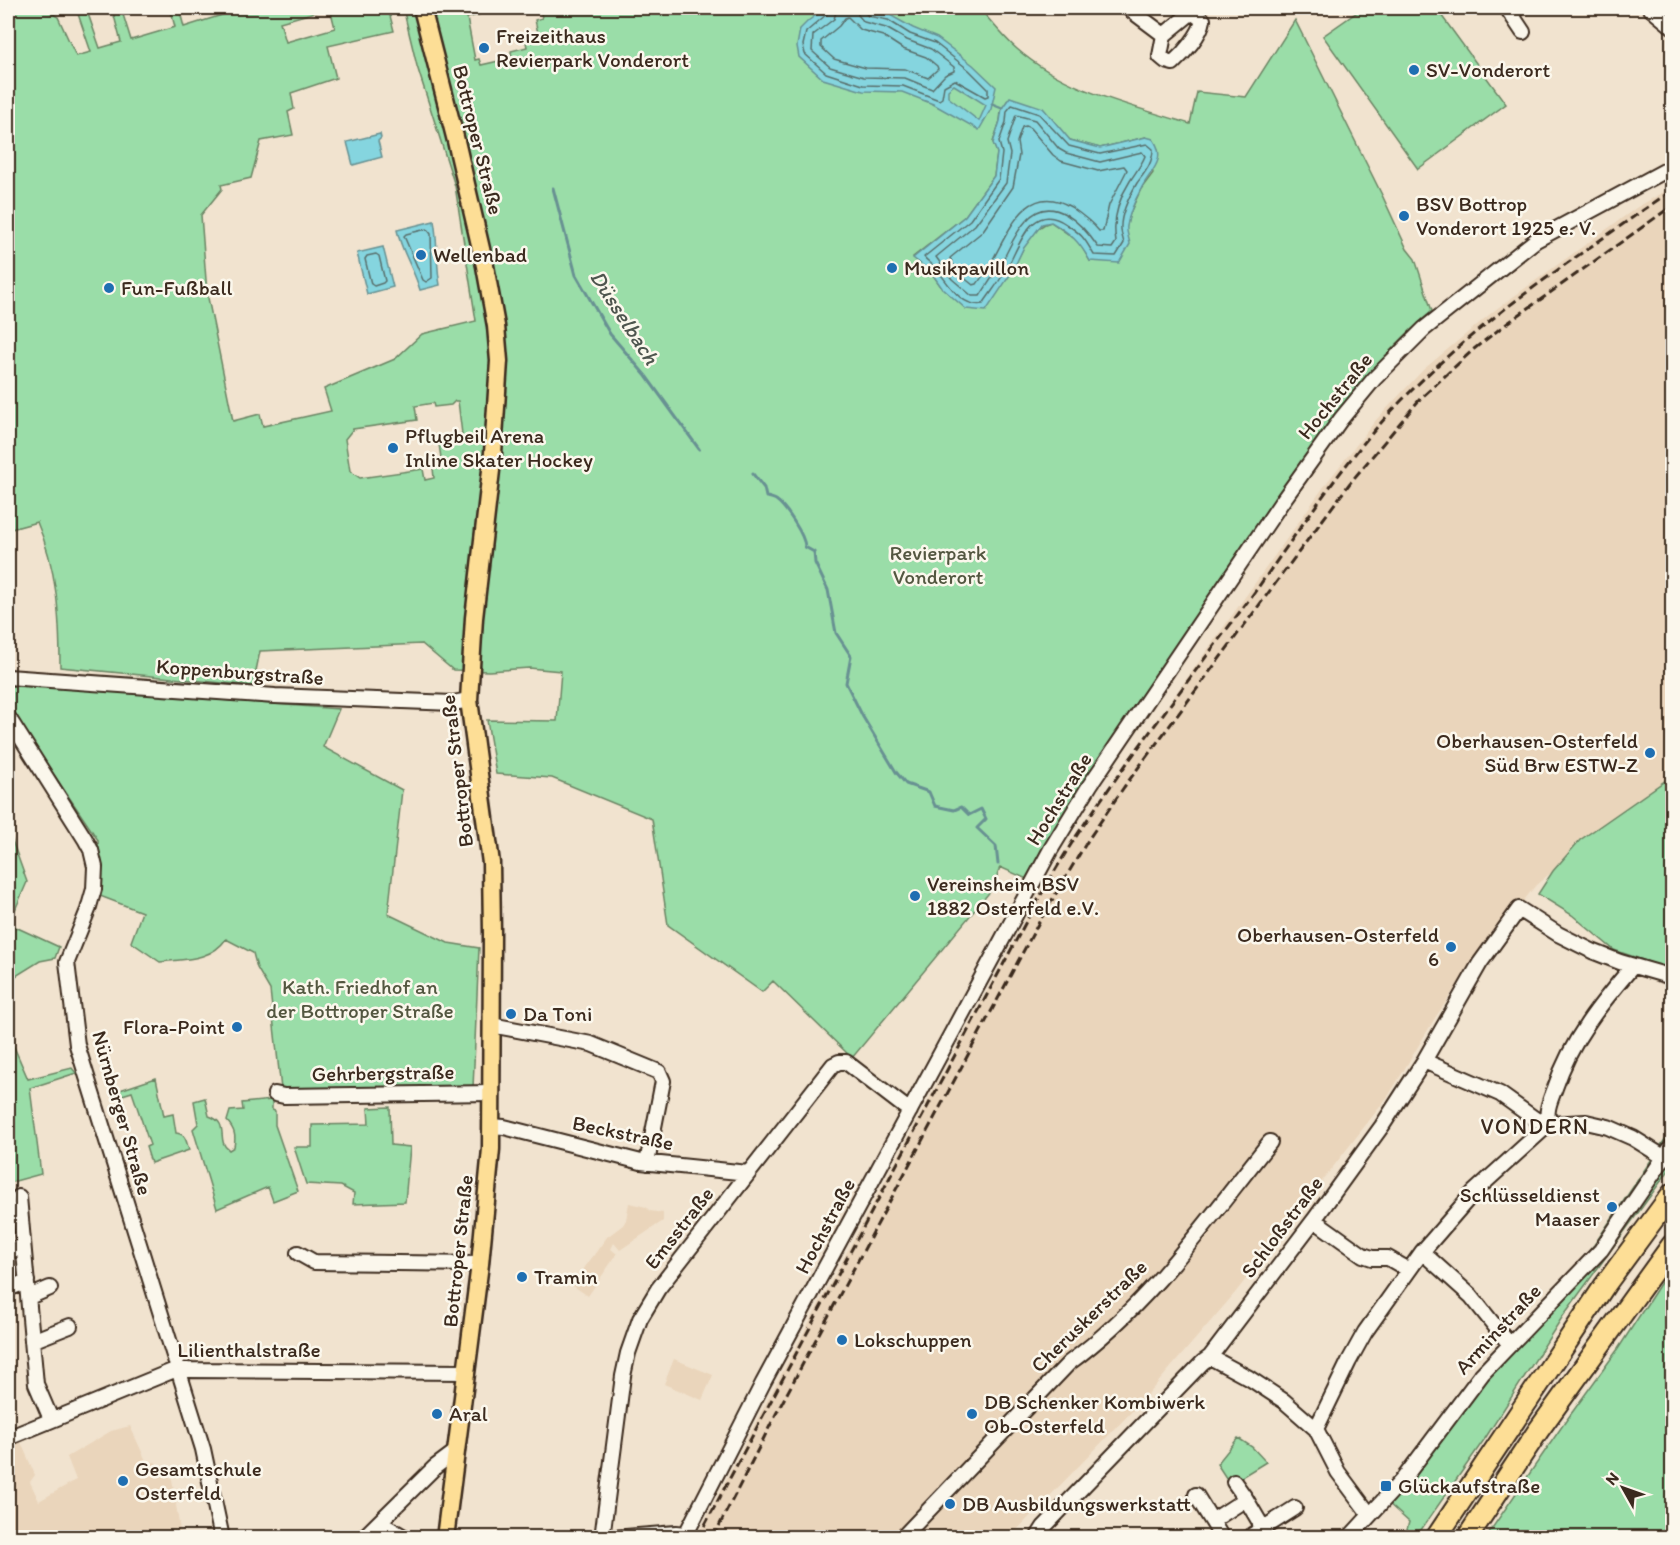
<svg xmlns="http://www.w3.org/2000/svg" width="1680" height="1545" font-family="Itim,sans-serif">
<rect width="100%" height="100%" fill="#f1e3cf"/>
<filter id="ink" filterUnits="userSpaceOnUse"><feTurbulence type="fractalNoise" baseFrequency=".0167" numOctaves="2"/><feDisplacementMap in="SourceGraphic" scale="12" xChannelSelector="R" yChannelSelector="G"/><feConvolveMatrix kernelMatrix="1 2 1 2 8 2 1 2 1" color-interpolation-filters="sRGB"/></filter>
<g filter="url(#ink)">
<path fill="#ead5bb" d="M 1672,187 L 1672,776 L 1580,840 L 1553,871 L 1536,885 L 1458,984 L 1435,1018 L 1389,1095 L 1235,1293 L 1142,1401 L 1010,1537 L 696,1538 L 759,1416 L 914,1127 L 1033,906 L 1073,838 L 1328,481 L 1376,420 L 1424,369 L 1495,310 L 1636,208 Z
M 629,1203 L 646,1207 L 650,1211 L 663,1213 L 663,1221 L 620,1250 L 614,1243 L 611,1249 L 617,1254 L 588,1296 L 572,1285 L 607,1237 L 623,1225 L 626,1220 Z
M 674,1359 L 713,1375 L 702,1400 L 664,1384 Z
M 130,1426 L 147,1463 L 155,1462 L 172,1479 L 181,1537 L 8,1538 L 8,1445 L 20,1440 L 35,1475 L 30,1482 L 39,1501 L 76,1480 L 67,1457 L 111,1431 Z"/>
<path fill="#9adda8" stroke="#6a8463" stroke-width="1.5" fill-rule="evenodd" d="M 8,8 L 44,8 L 58,17 L 76,56 L 91,52 L 76,8 L 86,8 L 100,48 L 121,42 L 112,8 L 121,8 L 131,40 L 175,27 L 170,8 L 179,8 L 184,27 L 244,8 L 388,8 L 394,31 L 328,46 L 336,78 L 291,93 L 294,109 L 288,112 L 293,135 L 261,141 L 251,178 L 221,185 L 222,189 L 201,215 L 207,293 L 233,421 L 260,414 L 263,426 L 331,411 L 324,389 L 395,359 L 422,334 L 476,321 L 455,186 L 417,66 L 403,8 L 492,8 L 484,9 L 485,13 L 467,18 L 475,60 L 479,59 L 481,65 L 512,58 L 511,51 L 527,47 L 525,37 L 538,33 L 535,20 L 542,18 L 540,8 L 979,8 C 991,21 1003,37 1017,49 C 1065,91 1130,105 1190,124 L 1197,92 L 1246,97 L 1295,20 L 1382,195 L 1407,249 L 1415,259 L 1432,311 C 1347,383 1288,483 1227,576 C 1161,677 1095,779 1029,880 L 1000,867 L 993,888 L 852,1058 L 773,981 L 762,992 L 668,925 L 652,819 L 552,778 L 496,774 L 487,720 L 557,721 L 561,671 L 529,668 L 489,671 L 453,670 L 422,644 L 260,651 L 253,686 L 60,667 C 60,617 57,568 37,522 L 8,530 ZM 330,8 L 335,28 L 286,42 L 280,22 ZM 1007,101 L 1070,140 L 1100,148 L 1146,137 L 1153,173 L 1141,189 L 1130,213 L 1126,228 L 1090,261 L 1079,242 L 1051,222 C 1030,227 1020,254 1012,272 L 942,288 L 931,272 L 913,257 L 965,216 L 994,176 L 997,153 L 993,142 L 1000,121 L 1001,111 ZM 455,401 L 458,401 L 462,434 L 438,437 L 441,458 L 433,468 L 434,478 L 425,480 L 423,469 L 360,478 L 350,471 L 345,439 L 353,429 L 417,420 L 415,406 L 433,403 L 434,407 L 451,405 Z
M 1363,8 L 1436,8 L 1506,104 L 1418,169 L 1323,36 Z
M 8,686 L 47,687 L 339,709 L 323,747 L 402,790 L 388,914 L 448,943 L 479,948 L 473,1088 L 281,1089 L 270,990 L 257,968 L 253,953 L 226,939 C 211,961 184,959 160,962 L 131,942 L 142,912 L 100,896 L 98,840 L 11,711 Z
M 1672,776 L 1672,970 L 1614,950 L 1572,915 L 1538,894 L 1553,871 L 1580,840 Z
M 9,832 L 27,882 L 9,924 L 59,947 L 55,958 L 40,961 L 8,981 L 8,833 Z
M 8,1033 L 28,1079 L 72,1068 L 76,1073 L 30,1088 L 41,1174 L 8,1183 Z
M 156,1078 L 164,1116 L 173,1114 L 176,1133 C 186,1134 186,1141 189,1150 L 151,1163 L 146,1147 L 150,1145 L 132,1092 L 119,1096 L 117,1091 Z
M 205,1098 L 209,1116 C 231,1123 215,1141 229,1150 L 234,1147 C 236,1136 235,1130 227,1121 L 230,1111 L 243,1110 L 242,1103 L 272,1100 L 272,1110 L 275,1111 L 275,1125 L 298,1191 L 273,1201 L 268,1187 L 217,1209 L 193,1129 L 198,1124 L 194,1101 Z
M 390,1107 L 391,1145 L 410,1147 L 405,1202 L 353,1204 L 354,1193 L 341,1186 L 306,1184 L 294,1147 L 312,1147 L 312,1125 L 369,1124 L 368,1108 Z
M 1672,1129 L 1672,1166 L 1563,1316 L 1486,1437 L 1416,1537 L 1405,1537 L 1409,1522 L 1387,1502 L 1408,1482 L 1553,1292 L 1594,1245 Z
M 1672,1268 L 1672,1537 L 1486,1537 L 1563,1425 L 1618,1349 L 1660,1284 Z
M 1238,1438 L 1252,1447 L 1266,1462 L 1230,1484 L 1217,1464 Z"/>
<path fill="#85d5df" stroke="#679192" stroke-width="1.5" fill-rule="evenodd" d="M 858,8 L 890,15 L 913,28 L 937,38 L 973,65 L 996,87 L 991,109 L 979,130 L 933,104 L 902,92 L 863,91 L 823,79 L 799,57 L 797,46 L 800,29 L 808,21 L 823,10 ZM 954,85 L 986,105 L 979,121 L 948,97 L 948,90 Z
M 1010,97 L 1043,108 L 1070,140 L 1100,148 L 1146,137 L 1153,139 C 1168,160 1150,171 1141,189 C 1135,200 1129,213 1127,226 C 1126,232 1129,238 1130,244 L 1119,263 L 1090,261 C 1079,241 1071,234 1051,222 L 1042,224 L 1023,249 L 1012,272 L 986,311 L 966,309 L 942,288 L 931,272 L 913,258 L 965,216 L 994,176 L 997,153 L 993,143 L 1000,121 L 1002,108 Z
M 380,134 L 381,138 L 378,141 L 382,157 L 353,165 L 347,142 Z
M 434,221 C 438,242 436,264 440,285 L 420,290 C 414,269 401,251 397,230 Z
M 383,247 L 393,287 L 367,294 L 357,253 Z"/>
<g fill="none" stroke-linecap="round" stroke-linejoin="round">
<path stroke="#596e6b" stroke-width="1.5" d="M 830,8 L 827,14 L 806,32 L 803,45 L 805,54 L 826,73 L 863,85 L 903,86 L 939,100 L 942,98 L 944,86 L 955,80 L 985,97 L 988,96 L 988,89 L 969,70 L 935,43 L 910,34 L 888,20 L 868,16 L 865,12 L 864,8
M 837,8 L 834,19 L 813,35 L 812,51 L 830,67 L 864,77 L 905,78 L 932,89 L 945,75 L 954,71 L 954,67 L 931,49 L 907,40 L 886,28 L 864,22 L 858,15 L 857,8
M 848,17 L 861,30 L 883,36 L 903,49 L 926,57 L 937,66 L 938,69 L 928,78 L 905,69 L 866,68 L 848,63 L 834,59 L 821,47 L 821,41 L 839,26 L 845,18 Z
M 1012,105 L 1039,114 L 1069,146 L 1100,154 L 1147,144 L 1153,149 C 1153,163 1145,172 1137,183 C 1130,195 1120,215 1121,229 C 1121,233 1123,239 1124,243 L 1116,256 L 1094,255 C 1091,250 1088,244 1084,239 C 1080,233 1072,228 1066,224 C 1032,200 1020,245 1007,268 C 1000,281 991,292 983,304 C 960,308 948,282 935,267 C 931,263 927,261 924,257 L 970,220 L 999,179 L 1002,153 L 999,142 L 1006,122 L 1007,111 Z
M 1016,115 L 1035,120 L 1059,149 L 1066,153 L 1100,162 L 1142,152 L 1145,156 C 1141,166 1135,173 1130,181 C 1118,200 1112,220 1116,242 L 1112,248 L 1098,247 C 1083,225 1052,191 1026,221 C 1014,234 1009,250 1000,265 C 994,275 987,285 980,296 L 972,296 L 952,279 L 936,257 L 975,225 L 1006,183 L 1010,154 L 1007,142 Z
M 1026,126 L 1030,128 L 1053,155 L 1061,161 L 1098,171 L 1124,166 L 1127,170 L 1109,205 L 1103,231 L 1099,231 C 1092,222 1081,214 1071,207 C 1027,180 1009,231 992,261 C 988,269 982,277 977,284 L 973,285 L 958,273 L 950,258 L 982,232 L 1013,187 L 1019,155 L 1017,142 L 1022,127 Z
M 427,229 L 431,234 L 432,278 L 426,282 L 423,280 L 404,236 L 406,234 Z
M 376,254 L 379,256 L 385,281 L 383,283 L 374,286 L 371,284 L 365,259 L 367,256 Z"/>
<path stroke="#679192" stroke-width="3" d="M 992,104 L 1002,108
M 553,188 L 576,275 L 610,334 L 646,376 L 699,449
M 753,474 L 764,488 L 766,497 C 768,497 775,499 776,500 C 786,507 805,536 805,547 L 814,552 L 815,563 L 828,590 L 836,633 L 851,656 L 846,683 L 863,717 L 896,772 L 906,784 L 929,792 L 935,806 L 954,810 L 961,807 L 969,815 L 981,809 L 986,819 L 977,828 L 996,846 L 998,864
M 1669,791 L 1672,794"/>
<g stroke="#3b2a1e" stroke-width="18">
<path id="minor" d="M 1128,8 L 1164,35
M 1507,8 L 1523,32
M 1650,8 L 1672,26
M 1192,12 L 1203,20 C 1201,34 1184,53 1173,63 L 1166,61 L 1160,56 L 1164,35 Z
M 8,677 L 275,696 L 453,703 L 469,700
M 8,717 L 85,839 L 91,850 L 95,867 L 94,889 L 88,910 L 67,962 L 77,1045 L 203,1449 L 222,1538
M 491,1025 L 591,1044 L 659,1072 L 663,1081 L 647,1163
M 1424,1061 L 1500,1094 L 1535,1119 L 1549,1124 L 1586,1122 L 1608,1127 L 1633,1138 L 1665,1158
M 275,1094 L 284,1096 L 491,1093
M 1549,1124 C 1545,1111 1550,1101 1555,1088 C 1571,1040 1601,1003 1633,966
M 491,1126 L 504,1127 L 641,1162 L 748,1173
M 19,1197 L 36,1384 L 51,1419
M 1314,1220 L 1363,1255 L 1372,1258 L 1388,1258 L 1409,1270
M 8,1252 L 23,1245
M 1422,1252 L 1471,1296 L 1510,1345
M 298,1253 L 314,1262 L 480,1264
M 8,1289 L 27,1281
M 29,1297 L 50,1288
M 32,1341 L 70,1326
M 1210,1357 L 1249,1378 L 1284,1401 L 1316,1429 L 1338,1472 L 1370,1515
M 1316,1429 L 1349,1361 L 1365,1332 L 1422,1252 L 1474,1192 L 1549,1124
M 8,1438 L 177,1369 L 188,1370 L 467,1372
M 1234,1482 L 1246,1499
M 1196,1495 L 1212,1521
M 380,1523 L 406,1538
M 363,1538 L 435,1467 L 455,1452
M 602,1538 L 623,1376 L 628,1353 L 640,1319 L 658,1289 L 833,1065 L 839,1062 L 846,1062 L 910,1111
M 613,1538 L 676,1533 L 686,1534
M 684,1538 L 763,1383 L 1051,849 L 1090,785 L 1281,503 L 1341,419 L 1374,379 L 1424,329 L 1536,240 L 1672,167
M 902,1538 L 1069,1363 C 1150,1304 1208,1219 1270,1142
M 1037,1538 L 1044,1527 L 1203,1362 L 1210,1357 L 1314,1220 L 1382,1126 L 1424,1061 L 1480,963 L 1519,909 L 1558,934 L 1592,951 L 1620,962 L 1672,977
M 1222,1538 L 1212,1521 L 1246,1499 L 1263,1528
M 1248,1538 L 1295,1508
M 1349,1538 L 1404,1478 L 1482,1374 L 1601,1250 L 1672,1146"/>
</g>
<g stroke="#3b2a1e" stroke-width="21">
<path id="major" d="M 422,8 L 456,141 L 485,266 L 496,326 L 499,361 L 493,453 L 474,618 L 469,700 L 491,863 L 492,933 L 491,1149 L 480,1264 L 445,1538"/>
</g>
<g stroke="#3b2a1e" stroke-width="24">
<path id="highway" d="M 1436,1538 L 1605,1285 L 1672,1194
M 1467,1538 L 1538,1431 L 1672,1245"/>
</g>
<use href="#minor" stroke="#fbf7ec" stroke-width="14"/>
<use href="#major" stroke="#fdde96" stroke-width="16"/>
<use href="#highway" stroke="#fdde96" stroke-width="20"/>
<path stroke="#3b2a1e" stroke-width="3" stroke-dasharray="9 4.5" stroke-linecap="butt" d="M 698,1538 L 1029,916 C 1045,888 1061,859 1079,832 C 1134,750 1195,672 1254,593 C 1303,525 1351,450 1411,391 C 1488,313 1583,253 1672,190
M 713,1538 L 776,1414 L 1039,922 L 1088,840 L 1124,787 L 1350,483 L 1420,399 L 1474,349 L 1502,327 L 1672,206"/>
</g>
</g>
<g fill="#1f6fb2" stroke="#fbf7ec" stroke-width="2">
<circle cx="484" cy="48" r="6"/>
<circle cx="1414" cy="70" r="6"/>
<circle cx="1404" cy="216" r="6"/>
<circle cx="421" cy="255" r="6"/>
<circle cx="892" cy="268" r="6"/>
<circle cx="109" cy="288" r="6"/>
<circle cx="393" cy="448" r="6"/>
<circle cx="1650" cy="753" r="6"/>
<circle cx="915" cy="896" r="6"/>
<circle cx="1451" cy="947" r="6"/>
<circle cx="511" cy="1014" r="6"/>
<circle cx="237" cy="1027" r="6"/>
<circle cx="1612" cy="1207" r="6"/>
<circle cx="522" cy="1277" r="6"/>
<circle cx="842" cy="1340" r="6"/>
<circle cx="437" cy="1414" r="6"/>
<circle cx="972" cy="1414" r="6"/>
<circle cx="123" cy="1481" r="6"/>
<rect x="1380" y="1480" width="12" height="12" rx="3"/>
<circle cx="950" cy="1504" r="6"/>
</g>
<g text-anchor="middle" stroke-width="5" stroke-linejoin="round" paint-order="stroke">
<g font-size="21" fill="#3b2a1e" stroke="#fbf7ec" text-anchor="start">
<text x="496" y="43">Freizeithaus<tspan x="496" dy="24">Revierpark Vonderort</tspan></text>
<text x="1426" y="77">SV-Vonderort</text>
<text x="1416" y="211">BSV Bottrop<tspan x="1416" dy="24">Vonderort 1925 e. V.</tspan></text>
<text x="433" y="262">Wellenbad</text>
<text x="904" y="275">Musikpavillon</text>
<text x="121" y="295">Fun-Fußball</text>
<text x="405" y="443">Pflugbeil Arena<tspan x="405" dy="24">Inline Skater Hockey</tspan></text>
<text x="1638" y="748" text-anchor="end">Oberhausen-Osterfeld<tspan x="1638" dy="24">Süd Brw ESTW-Z</tspan></text>
<text x="927" y="891">Vereinsheim BSV<tspan x="927" dy="24">1882 Osterfeld e.V.</tspan></text>
<text x="1439" y="942" text-anchor="end">Oberhausen-Osterfeld<tspan x="1439" dy="24">6</tspan></text>
<text x="523" y="1021">Da Toni</text>
<text x="225" y="1034" text-anchor="end">Flora-Point</text>
<text x="1600" y="1202" text-anchor="end">Schlüsseldienst<tspan x="1600" dy="24">Maaser</tspan></text>
<text x="534" y="1284">Tramin</text>
<text x="854" y="1347">Lokschuppen</text>
<text x="984" y="1409">DB Schenker Kombiwerk<tspan x="984" dy="24">Ob-Osterfeld</tspan></text>
<text x="449" y="1421">Aral</text>
<text x="135" y="1476">Gesamtschule<tspan x="135" dy="24">Osterfeld</tspan></text>
<text x="1398" y="1493">Glückaufstraße</text>
<text x="962" y="1511">DB Ausbildungswerkstatt</text>
</g>
<g font-size="21" fill="#3b2a1e" stroke="#fbf7ec">
<text transform="translate(478 140) rotate(76)" y="7">Bottroper Straße</text>
<text transform="translate(1335 396) rotate(-51)" y="7">Hochstraße</text>
<text transform="translate(240 672) rotate(4)" y="7">Koppenburgstraße</text>
<text transform="translate(457 771) rotate(-97)" y="7">Bottroper Straße</text>
<text transform="translate(1059 799) rotate(-58)" y="7">Hochstraße</text>
<text transform="translate(383 1073) rotate(-1)" y="7">Gehrbergstraße</text>
<text transform="translate(122 1113) rotate(74)" y="7">Nürnberger Straße</text>
<text transform="translate(623 1133) rotate(12)" y="7">Beckstraße</text>
<text transform="translate(825 1226) rotate(-62)" y="7">Hochstraße</text>
<text transform="translate(1282 1227) rotate(-53)" y="7">Schloßstraße</text>
<text transform="translate(679 1228) rotate(-52)" y="7">Emsstraße</text>
<text transform="translate(458 1251) rotate(-84)" y="7">Bottroper Straße</text>
<text transform="translate(1089 1316) rotate(-44)" y="7">Cheruskerstraße</text>
<text transform="translate(1498 1329) rotate(-47)" y="7">Arminstraße</text>
<text x="249" y="1357">Lilienthalstraße</text>
</g>
<g font-size="21" fill="#535740" stroke="#fbf7ec">
<text x="938" y="560">Revierpark<tspan x="938" dy="24">Vonderort</tspan></text>
<text x="360" y="994">Kath. Friedhof an<tspan x="360" dy="24">der Bottroper Straße</tspan></text>
</g>
<g font-size="22" font-style="italic" fill="#4e554e" stroke="#fbf7ec">
<text transform="translate(625 317) rotate(57)" y="8">Düsselbach</text>
</g>
<g font-size="22" letter-spacing="1.5" fill="#3b2a1e" stroke="#fbf7ec">
<text x="1535" y="1134">VONDERN</text>
</g>
</g>
<rect width="1680" height="1545" fill="none" stroke="#fbf7ec" stroke-width="30"/>
<rect x="15" y="15" width="1650" height="1515" fill="none" stroke="#3b2a1e" stroke-width="2" filter="url(#ink)"/>
<g transform="translate(1623 1488) rotate(310)" stroke="#fbf7ec" stroke-width="4.5" paint-order="stroke">
<path d="M0-4.5L10 22L0 15L-10 22Z" fill="#3b2a1e"/>
<text y="-9" font-size="16" font-weight="bold" text-anchor="middle" fill="#3b2a1e">N</text>
</g>
</svg>
